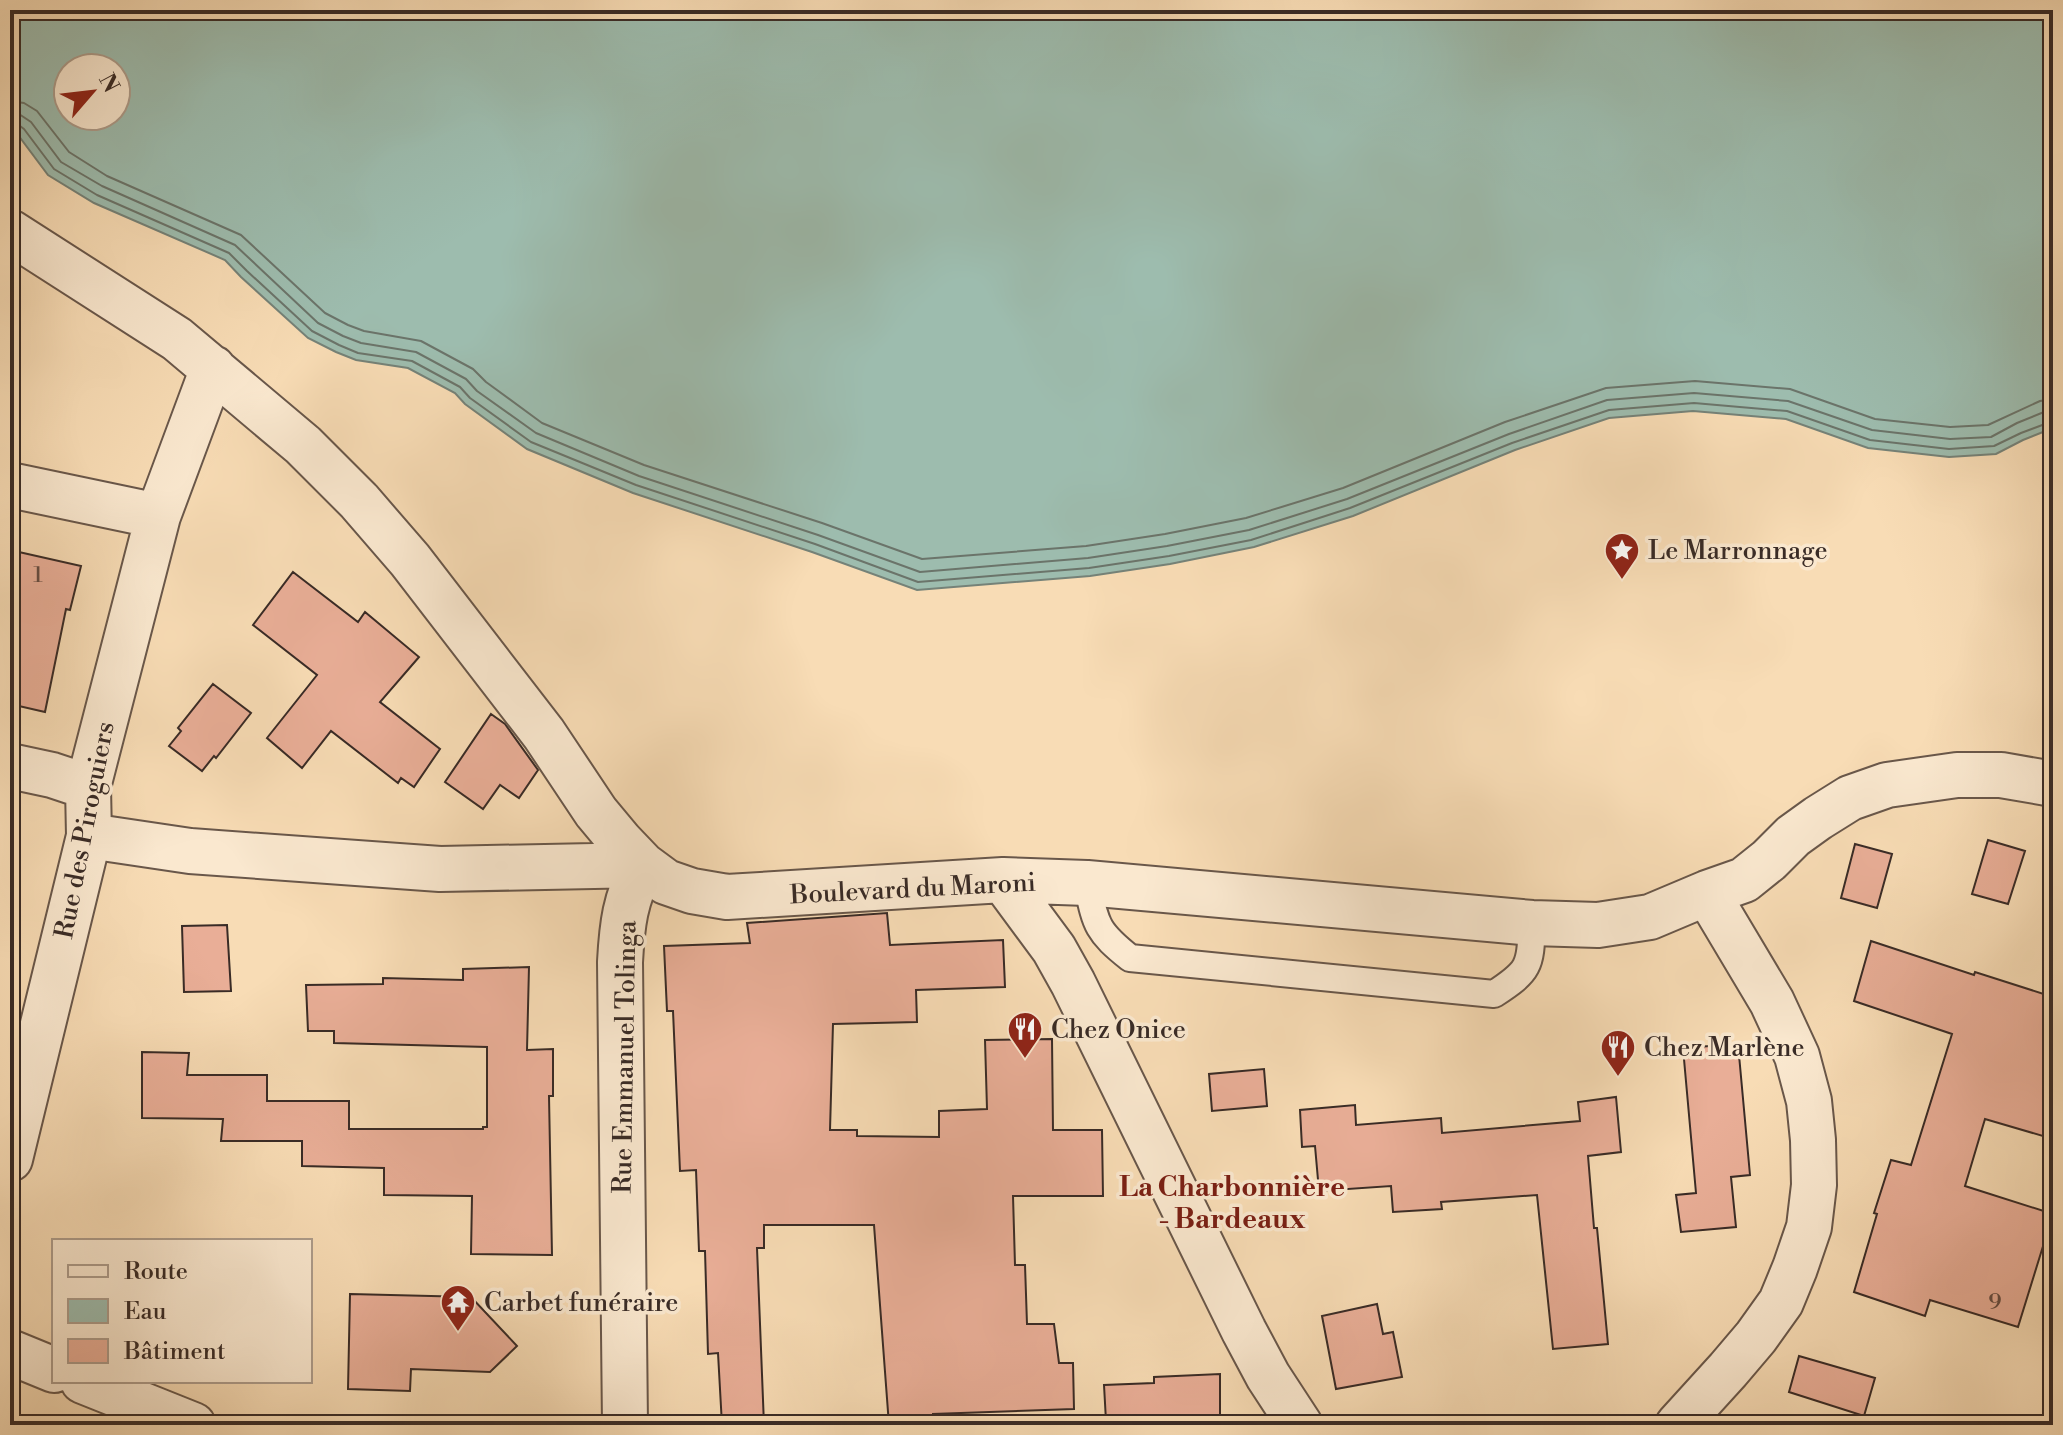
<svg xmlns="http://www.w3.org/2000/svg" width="2063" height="1435" font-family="'Libre Bodoni',serif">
<rect width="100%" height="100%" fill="#f8dcb5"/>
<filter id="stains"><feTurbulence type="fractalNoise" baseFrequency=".0025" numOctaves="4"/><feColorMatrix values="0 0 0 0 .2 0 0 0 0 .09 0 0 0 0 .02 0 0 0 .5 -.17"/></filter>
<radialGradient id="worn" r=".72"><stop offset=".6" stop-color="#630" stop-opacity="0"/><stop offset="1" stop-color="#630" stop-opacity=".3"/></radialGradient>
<path fill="#9dbcae" stroke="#758278" stroke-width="2" fill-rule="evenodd" d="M 10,10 L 2053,10 L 2053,428 L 2023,440 L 1996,454 L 1949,457 L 1868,448 L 1786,419 L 1693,411 L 1609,418 L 1515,450 L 1353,516 L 1254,547 L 1170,564 L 1090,576 L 917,590 L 812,552 L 633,493 L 527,449 L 465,404 L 455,393 L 408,368 L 356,360 L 336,352 L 308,338 L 241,277 L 225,260 L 94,203 L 48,175 L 18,135 L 10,129 ZM 68,68 L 116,68 L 116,116 L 68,116 Z"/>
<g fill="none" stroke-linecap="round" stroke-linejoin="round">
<path stroke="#6b746a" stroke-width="2" d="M 10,101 L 24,103 L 37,111 L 69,152 L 107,176 L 241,235 L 325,313 L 348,325 L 364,331 L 421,341 L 473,369 L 486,382 L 542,423 L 644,465 L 822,523 L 922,559 L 1086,546 L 1165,534 L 1246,518 L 1343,488 L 1505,422 L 1606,388 L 1695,381 L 1790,389 L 1875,419 L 1950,427 L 1988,425 L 2040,401 L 2053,399
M 10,113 L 19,114 L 31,122 L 61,162 L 102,186 L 235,245 L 318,323 L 343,336 L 361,343 L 416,352 L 466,379 L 477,391 L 536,433 L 639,476 L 818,535 L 920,572 L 1088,558 L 1167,546 L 1249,530 L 1347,499 L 1509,434 L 1607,400 L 1694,393 L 1788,401 L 1872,430 L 1950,439 L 1991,437 L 2017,423 L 2044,412 L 2053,411
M 10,123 L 16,123 L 24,129 L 54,169 L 97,195 L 229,253 L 247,271 L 312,331 L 339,345 L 358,353 L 412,361 L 460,387 L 470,398 L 531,442 L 636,485 L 815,544 L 918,582 L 1089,568 L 1169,556 L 1251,540 L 1350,508 L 1512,443 L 1609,410 L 1694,403 L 1787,411 L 1870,440 L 1949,449 L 1994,446 L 2021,433 L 2053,421"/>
</g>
<path fill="#e9ae97" stroke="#392b26" stroke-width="2" d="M 10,550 L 81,566 L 70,610 L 66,609 L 45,712 L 10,704 Z
M 293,572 L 358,622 L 365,612 L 419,657 L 380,702 L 440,749 L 414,787 L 401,778 L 398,783 L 331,731 L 302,768 L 267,738 L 317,675 L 253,625 Z
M 213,684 L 251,713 L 216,758 L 214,756 L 202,771 L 169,746 L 181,731 L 178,728 Z
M 491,714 L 505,724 L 538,770 L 519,798 L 500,785 L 483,809 L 445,782 Z
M 1988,840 L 2025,851 L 2008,904 L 1972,894 Z
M 1855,844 L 1892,854 L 1877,908 L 1841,898 Z
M 887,913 L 890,945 L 1003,940 L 1005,987 L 916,990 L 917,1022 L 833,1024 L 830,1130 L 857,1130 L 857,1136 L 939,1137 L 939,1111 L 987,1109 L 985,1040 L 1052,1039 L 1053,1130 L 1102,1130 L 1103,1196 L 1013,1196 L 1015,1265 L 1025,1265 L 1027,1324 L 1054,1324 L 1059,1363 L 1073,1363 L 1074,1409 L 933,1414 L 933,1425 L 889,1425 L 874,1225 L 764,1225 L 764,1248 L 757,1248 L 764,1425 L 722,1425 L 718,1353 L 708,1354 L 705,1251 L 699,1251 L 696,1170 L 680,1171 L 673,1011 L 667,1011 L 664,946 L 750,943 L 747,923 Z
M 227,925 L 231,991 L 184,992 L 182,926 Z
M 1871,941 L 1974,975 L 1975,972 L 2053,997 L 2053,1139 L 1985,1119 L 1965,1186 L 2053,1214 L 2018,1327 L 1930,1300 L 1925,1316 L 1854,1292 L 1877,1214 L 1874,1213 L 1891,1160 L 1911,1165 L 1952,1034 L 1854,1001 Z
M 529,967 L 527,1050 L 553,1049 L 553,1096 L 549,1096 L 552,1255 L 471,1254 L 472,1196 L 384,1195 L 384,1168 L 302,1166 L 302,1141 L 221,1141 L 223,1119 L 142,1118 L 142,1052 L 189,1053 L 187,1075 L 267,1075 L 267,1101 L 349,1101 L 349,1129 L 483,1129 L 483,1127 L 487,1127 L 487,1047 L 334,1043 L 334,1031 L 308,1031 L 306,985 L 383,984 L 383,978 L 463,980 L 463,969 Z
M 1738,1044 L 1750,1175 L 1731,1177 L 1736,1227 L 1681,1232 L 1676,1195 L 1696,1193 L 1683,1048 Z
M 1264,1069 L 1267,1106 L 1212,1111 L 1209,1074 Z
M 1616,1097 L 1621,1152 L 1588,1156 L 1594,1228 L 1597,1228 L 1608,1344 L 1553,1349 L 1537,1195 L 1441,1202 L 1442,1209 L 1393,1212 L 1391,1186 L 1319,1191 L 1315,1146 L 1302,1147 L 1300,1110 L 1355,1105 L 1356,1125 L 1441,1118 L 1442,1133 L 1580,1121 L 1578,1102 Z
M 350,1294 L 471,1297 L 517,1346 L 490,1372 L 411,1369 L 410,1391 L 348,1389 Z
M 1377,1304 L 1383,1334 L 1393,1332 L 1402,1377 L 1336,1389 L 1322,1316 Z
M 1799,1356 L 1875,1378 L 1864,1416 L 1789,1392 Z
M 1220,1374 L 1220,1420 L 1155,1423 L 1155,1419 L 1106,1421 L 1104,1385 L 1154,1383 L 1154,1377 Z"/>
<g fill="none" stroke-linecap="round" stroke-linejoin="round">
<g stroke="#69574a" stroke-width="30">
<path id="lane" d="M 1087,883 C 1096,925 1096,931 1130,958 L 1494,994 C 1531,970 1530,966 1532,923"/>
</g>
<g stroke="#69574a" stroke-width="48">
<path id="street" d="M 10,232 L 177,339 L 303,445 L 359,501 L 410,560 L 544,734 L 596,812 L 621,842 L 643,865 L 666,882 L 692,891 L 727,897 L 1003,880 L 1087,883 L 1532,923 L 1598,925 L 1650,917 L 1707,893 L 1744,880 L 1769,860 L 1793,836 L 1818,818 L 1850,798 L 1887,785 L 1957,775 L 2001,775 L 2053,784
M 10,485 L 158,516
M 10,766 L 52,775 L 88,787
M 89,836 L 190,851 L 440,869 L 643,865 C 625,899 622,924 620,962 L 625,1425
M 1003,880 L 1054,949 L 1073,983 L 1244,1331 L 1268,1376 L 1300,1425
M 10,1159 L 89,836 L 88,787 L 158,516 L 213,368
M 10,1352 L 54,1370
M 83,1381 L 193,1425
M 1678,1425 L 1728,1370 L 1756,1337 L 1781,1302 L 1795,1268 L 1809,1227 L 1814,1185 L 1813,1140 L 1809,1101 L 1797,1056 L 1772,1002 L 1707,893"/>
</g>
<use href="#lane" stroke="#fae8cf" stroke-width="26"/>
<use href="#street" stroke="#fae8cf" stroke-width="44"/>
</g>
<defs>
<g id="sight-pin" transform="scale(1.8)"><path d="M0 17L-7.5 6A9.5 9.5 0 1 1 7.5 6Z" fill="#8f2418" stroke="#fae8cf"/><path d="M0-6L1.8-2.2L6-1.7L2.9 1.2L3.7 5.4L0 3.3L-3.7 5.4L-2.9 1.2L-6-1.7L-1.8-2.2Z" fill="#fff"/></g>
<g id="restaurant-pin" transform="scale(1.8)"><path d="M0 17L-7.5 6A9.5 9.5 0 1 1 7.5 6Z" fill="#8f2418" stroke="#fae8cf"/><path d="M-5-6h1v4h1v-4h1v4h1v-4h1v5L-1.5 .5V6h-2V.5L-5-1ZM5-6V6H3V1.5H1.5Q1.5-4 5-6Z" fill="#fff"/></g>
<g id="temple-pin" transform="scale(1.8)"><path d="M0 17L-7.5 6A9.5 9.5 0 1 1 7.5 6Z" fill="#8f2418" stroke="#fae8cf"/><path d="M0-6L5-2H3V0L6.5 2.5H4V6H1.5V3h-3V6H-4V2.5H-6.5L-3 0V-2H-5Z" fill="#fff"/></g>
</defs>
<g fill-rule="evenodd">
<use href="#sight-pin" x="1622" y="550"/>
<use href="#restaurant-pin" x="1025" y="1029"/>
<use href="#restaurant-pin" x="1618" y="1047"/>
<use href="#temple-pin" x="458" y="1302"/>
</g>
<g text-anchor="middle" stroke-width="7" stroke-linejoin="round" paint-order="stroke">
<g font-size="22" fill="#654c42">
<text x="38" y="582">1</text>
<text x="1995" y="1309">9</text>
</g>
<g font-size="26" fill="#392b26" stroke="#fae8cf" text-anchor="start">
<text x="1648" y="559">Le Marronnage</text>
<text x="1051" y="1038">Chez Onice</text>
<text x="1644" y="1056">Chez Marlène</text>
<text x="484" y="1311">Carbet funéraire</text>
</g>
<g font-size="26" fill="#392b26" stroke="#fae8cf">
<text transform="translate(84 830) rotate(-79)" y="9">Rue des Piroguiers</text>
<text transform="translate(913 888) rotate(-3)" y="9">Boulevard du Maroni</text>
<text transform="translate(624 1057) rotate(-89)" y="9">Rue Emmanuel Tolinga</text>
</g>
<g font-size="28" font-weight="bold" fill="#7a1f14" stroke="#fae8cf">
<text x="1232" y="1196">La Charbonnière<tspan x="1232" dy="32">- Bardeaux</tspan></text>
</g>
</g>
<rect width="2063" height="1435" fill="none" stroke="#f8dcb5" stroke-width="40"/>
<rect x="12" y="12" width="2039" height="1411" fill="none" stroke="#392b26" stroke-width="4"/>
<rect x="20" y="20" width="2023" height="1395" fill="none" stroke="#392b26" stroke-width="2"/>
<rect x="52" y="1239" width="260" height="144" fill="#fae8cf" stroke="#ad9c8b" stroke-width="2"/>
<rect x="68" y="1265" width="40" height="12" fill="#fae8cf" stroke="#ad9c8b" stroke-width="2"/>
<text x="124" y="1279" font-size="24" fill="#392b26">Route</text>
<rect x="68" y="1299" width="40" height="24" fill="#9dbcae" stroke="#ad9c8b" stroke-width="2"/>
<text x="124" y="1319" font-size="24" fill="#392b26">Eau</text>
<rect x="68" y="1339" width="40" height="24" fill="#e9ae97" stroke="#ad9c8b" stroke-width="2"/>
<text x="124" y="1359" font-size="24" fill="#392b26">Bâtiment</text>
<g transform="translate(92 92) rotate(62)"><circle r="38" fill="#fae8cf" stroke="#ad9c8b" stroke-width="2"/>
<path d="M0-6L14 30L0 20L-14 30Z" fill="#8f2418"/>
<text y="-12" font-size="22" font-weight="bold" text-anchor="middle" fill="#392b26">N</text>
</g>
<rect width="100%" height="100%" filter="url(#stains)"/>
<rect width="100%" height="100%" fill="url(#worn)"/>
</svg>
